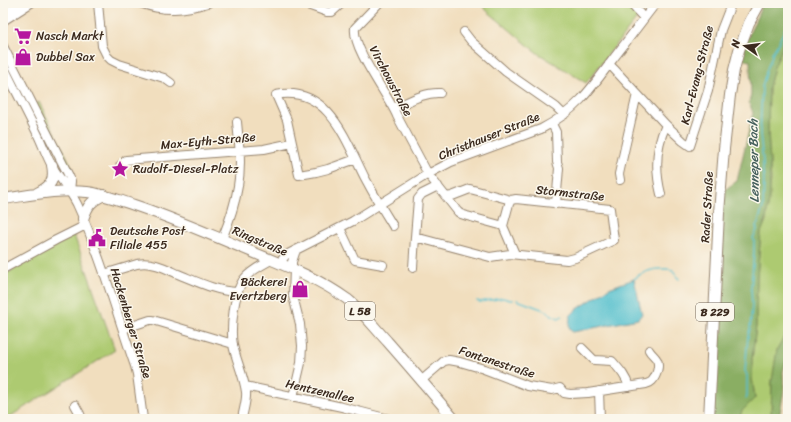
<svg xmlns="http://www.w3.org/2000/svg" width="791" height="422" font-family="Sriracha,sans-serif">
<rect width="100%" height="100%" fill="#fbf7ec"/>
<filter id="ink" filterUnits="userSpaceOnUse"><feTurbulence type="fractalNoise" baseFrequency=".025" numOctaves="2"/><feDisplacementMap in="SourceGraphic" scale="8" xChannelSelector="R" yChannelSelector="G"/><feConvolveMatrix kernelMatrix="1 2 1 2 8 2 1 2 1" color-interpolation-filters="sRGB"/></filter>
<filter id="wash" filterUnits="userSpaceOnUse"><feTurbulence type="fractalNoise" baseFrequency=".012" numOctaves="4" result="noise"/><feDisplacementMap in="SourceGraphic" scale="16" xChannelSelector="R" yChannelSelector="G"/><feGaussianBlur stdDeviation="0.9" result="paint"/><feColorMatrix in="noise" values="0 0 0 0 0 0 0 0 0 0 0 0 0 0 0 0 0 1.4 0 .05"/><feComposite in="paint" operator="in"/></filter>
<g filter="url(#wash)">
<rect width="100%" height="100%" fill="#f1debe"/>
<path fill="#adca71" stroke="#747a48" d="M 479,3 L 649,3 L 586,83 L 536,52 L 486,10 Z
M 788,35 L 788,328 L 772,381 L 771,419 L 742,419 L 740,416 L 742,411 L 755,398 L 752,378 L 752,359 L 756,326 L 757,277 L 761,232 L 766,220 L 771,180 L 768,133 L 769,87 L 774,67 Z
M 39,102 L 72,167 L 72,170 L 71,172 L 36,104 Z
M 74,235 L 115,350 L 6,419 L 3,419 L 3,276 L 39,253 Z"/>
<path fill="#8aae63" stroke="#626c40" d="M 763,3 L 788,3 L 788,35 L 774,67 L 769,87 L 768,133 L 770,161 L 770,194 L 766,220 L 761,232 L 757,277 L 756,326 L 752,359 L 752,378 L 755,398 L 742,411 L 740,416 L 742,419 L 712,419 L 723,191 L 737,181 L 753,113 L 749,102 L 751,95 L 750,61 L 741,59 L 744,46 Z
M 788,328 L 788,354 L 783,372 L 784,390 L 779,419 L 771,419 L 772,381 L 777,349 L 786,333 Z"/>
<path fill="#53bfcd" stroke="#477476" d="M 634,279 L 642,314 L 638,319 L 573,332 L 570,330 L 569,326 L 570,316 L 576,310 L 609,288 Z"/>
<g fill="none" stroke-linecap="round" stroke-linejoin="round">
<path stroke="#53bfcd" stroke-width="1.5" d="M 634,279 C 646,269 658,267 673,270 L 677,277 L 679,279
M 517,300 L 547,311 C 551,315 555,317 559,318 L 562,316
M 477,301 L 480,302 L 503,298 L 510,300 L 513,300
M 746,399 L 747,395 L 747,375 L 745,371 L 748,336 L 750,329 L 752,305 L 751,288 L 754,252 L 754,240 L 753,238 L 757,230 L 756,226 L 758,223 L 763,207 L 764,176 L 763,175 L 763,162 L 760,133 L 762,87 L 767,69 L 772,56 L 772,53 L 776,47 L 788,23"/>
</g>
</g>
<g filter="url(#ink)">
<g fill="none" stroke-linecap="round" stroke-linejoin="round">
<g stroke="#96846e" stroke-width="10">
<path id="minor" d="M 98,3 L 102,46 L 107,56 L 111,60 L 119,64 L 164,78 L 171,83
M 140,3 C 164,12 184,10 208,3
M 302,3 L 327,12 L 332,12 L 342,3
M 379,3 L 355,28 C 352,49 389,96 397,116 L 428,174 L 458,212 L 461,214 L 467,216 L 500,225 L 503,226
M 630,3 L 644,18
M 3,13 L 22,5
M 3,21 L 31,3
M 464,32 L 471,41 L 506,72 L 556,107 L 564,115
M 3,46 L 69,176 L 71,181 L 70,192
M 609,64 L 614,69 L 666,125 L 683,141 L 690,146 L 708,91 L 721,30 L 730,7 L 730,3
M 3,65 C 14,88 26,110 37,133 C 42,143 46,155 52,166 C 60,179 70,190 77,204 C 101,256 116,312 135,366 L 137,374 L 143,419
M 394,108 C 408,102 424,92 440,93
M 552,124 L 556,132 L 557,162 L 559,168 L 556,204
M 356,159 L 328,169 L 316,172 L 299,175 L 287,120 L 276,95 C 329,85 346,141 365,178 C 374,195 383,210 393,226
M 120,166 L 126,160 L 264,149 L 292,143
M 620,180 L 619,174 L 637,94
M 438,186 L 422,194 L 418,199 L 415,237 L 490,257 L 510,254 L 567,260 L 575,258 L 614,240 L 610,209 L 516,199 L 511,200 L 509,204 L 503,226 L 515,254
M 661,194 C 655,170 655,148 666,125
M 446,197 L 452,196 L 470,189 L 511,200
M 340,228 L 355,260 L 383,265
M 222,239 C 229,222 235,205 238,186 C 242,165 239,143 237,122
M 280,264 L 282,260 L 286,255 L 353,221 L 428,174 L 451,162 L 541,129 C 576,111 591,89 613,59 C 628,40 642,21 656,3
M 292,268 L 292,262 L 296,250
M 413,268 L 415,237
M 3,269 L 56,240 L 86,225
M 104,274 L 137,264 C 152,261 165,268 178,274 C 198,282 216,291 237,292
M 123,329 L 150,320 L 153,320 L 233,344
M 582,348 L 594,360 L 612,361 C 619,369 626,376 629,387
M 422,380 L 444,361 L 449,360 L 460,362 L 484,369 L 528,386 L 552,390 L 560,388 L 564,393 L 570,394 L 588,393 L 646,384 C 649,383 650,383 652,381 C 656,377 660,366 657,360 C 655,356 651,354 649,350
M 245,386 L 342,407 L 389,419
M 599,391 L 600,419
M 293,397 L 301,363 L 302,346 L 300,324 L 293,296 L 294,269
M 75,405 L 80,414 L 82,419
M 242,419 C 243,411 247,400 246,392 C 244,376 236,360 233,345 C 230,329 234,292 244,279 C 250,271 262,265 271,260"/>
</g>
<g stroke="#96846e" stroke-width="12">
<path id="major" d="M 37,193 C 51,186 55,181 52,165
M 3,199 C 31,195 59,189 87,192 C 103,194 119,200 134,205 C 170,217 204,232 238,246 C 275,262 314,275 347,299 C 362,311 374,327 387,341 C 410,367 432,393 454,419
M 83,219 C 88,205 90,202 104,195
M 709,419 L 719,213 L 724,149 L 730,95 L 734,70 L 739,50 L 749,23 L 760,3"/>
</g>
<use href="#minor" stroke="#fff" stroke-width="8"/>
<use href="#major" stroke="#fff" stroke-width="10"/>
</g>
</g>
<defs>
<g id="supermarket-bare" transform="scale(1.38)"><path d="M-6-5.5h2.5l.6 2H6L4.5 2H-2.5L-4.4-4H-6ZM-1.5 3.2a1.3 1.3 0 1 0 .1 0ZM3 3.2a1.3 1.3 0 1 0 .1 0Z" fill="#b5179e" stroke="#fbf7ec" stroke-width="2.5" paint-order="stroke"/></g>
<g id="shop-bare" transform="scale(1.38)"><path d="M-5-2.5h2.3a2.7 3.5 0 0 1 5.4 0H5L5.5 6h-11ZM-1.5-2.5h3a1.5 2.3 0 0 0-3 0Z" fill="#b5179e" stroke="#fbf7ec" stroke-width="2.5" paint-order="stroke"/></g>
<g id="sight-bare" transform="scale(1.38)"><path d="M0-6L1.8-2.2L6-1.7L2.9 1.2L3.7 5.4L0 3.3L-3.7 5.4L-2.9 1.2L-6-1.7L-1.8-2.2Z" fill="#b5179e" stroke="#fbf7ec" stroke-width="2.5" paint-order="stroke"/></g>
<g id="civic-bare" transform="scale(1.38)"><path d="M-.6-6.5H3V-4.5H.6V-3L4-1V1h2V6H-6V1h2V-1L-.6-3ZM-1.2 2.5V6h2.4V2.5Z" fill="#b5179e" stroke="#fbf7ec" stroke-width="2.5" paint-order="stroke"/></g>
</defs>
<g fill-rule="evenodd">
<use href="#supermarket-bare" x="23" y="36"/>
<use href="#shop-bare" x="23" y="57"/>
<use href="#sight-bare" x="120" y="169"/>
<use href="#civic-bare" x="97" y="238"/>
<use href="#shop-bare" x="300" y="289"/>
</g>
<g text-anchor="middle" stroke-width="3" stroke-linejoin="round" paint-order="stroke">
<g fill="#fbf7ec" stroke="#75685c" stroke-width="1">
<rect x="345" y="302" width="30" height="18" rx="3"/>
<rect x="696" y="303" width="38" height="18" rx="3"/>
</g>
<g font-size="11" font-weight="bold" fill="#3b2a1e">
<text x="360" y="315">L 58</text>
<text x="715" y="316">B 229</text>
</g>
<g font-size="12" fill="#3b2a1e" stroke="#fbf7ec" text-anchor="start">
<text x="36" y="40">Nasch Markt</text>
<text x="36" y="61">Dubbel Sax</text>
<text x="133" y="173">Rudolf-Diesel-Platz</text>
<text x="110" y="235">Deutsche Post<tspan x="110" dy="14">Filiale 455</tspan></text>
<text x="287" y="286" text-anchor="end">Bäckerei<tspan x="287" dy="14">Evertzberg</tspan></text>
</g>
<g font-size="12" fill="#3b2a1e" stroke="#fbf7ec">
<text transform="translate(697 75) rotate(-76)" y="4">Karl-Evang-Straße</text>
<text transform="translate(391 81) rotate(62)" y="4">Virchowstraße</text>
<text transform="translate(489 136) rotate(-22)" y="4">Christhauser Straße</text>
<text transform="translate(208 141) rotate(-5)" y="4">Max-Eyth-Straße</text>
<text transform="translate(570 193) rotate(6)" y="4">Stormstraße</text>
<text transform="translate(707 207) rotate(-87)" y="4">Rader Straße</text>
<text transform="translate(260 241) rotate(23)" y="4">Ringstraße</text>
<text transform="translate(131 323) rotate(73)" y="4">Hackenberger Straße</text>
<text transform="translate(497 362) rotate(18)" y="4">Fontanestraße</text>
<text transform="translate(320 391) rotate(13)" y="4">Hentzenallee</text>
</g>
<g font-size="13" font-style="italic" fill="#435e5b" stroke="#fbf7ec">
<text transform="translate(753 161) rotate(-91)" y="5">Lenneper Bach</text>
</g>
</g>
<rect width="791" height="422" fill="none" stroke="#fbf7ec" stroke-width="16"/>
<g transform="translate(745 46) rotate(284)" stroke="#fbf7ec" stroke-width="3" paint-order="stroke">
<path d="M0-3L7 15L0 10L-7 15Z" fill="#3b2a1e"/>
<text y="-6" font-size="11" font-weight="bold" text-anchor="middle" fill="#3b2a1e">N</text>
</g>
</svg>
